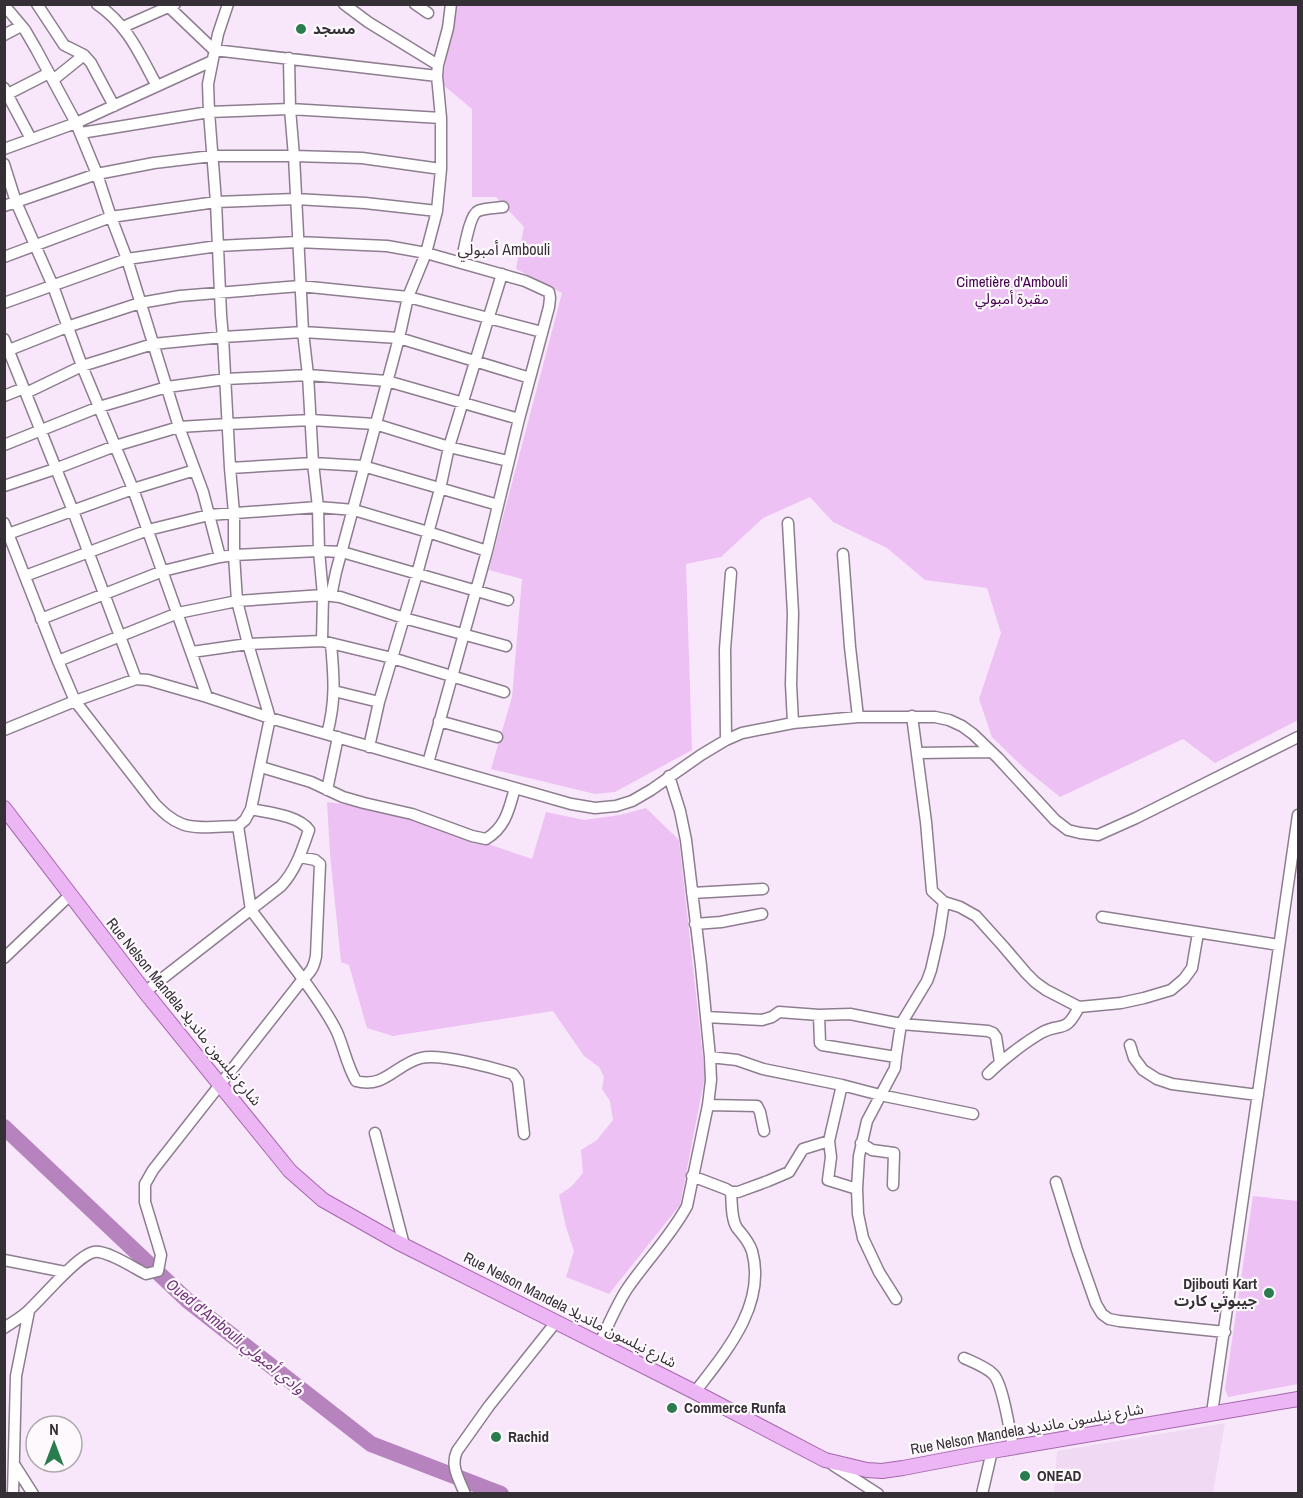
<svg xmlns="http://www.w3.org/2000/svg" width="1303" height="1498" font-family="'Archivo Narrow','Noto Sans Arabic',sans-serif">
<rect width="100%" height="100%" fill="#f8e7fb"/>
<path fill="#f0daf3" d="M 1225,1423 L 1213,1493 L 1054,1493 L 1057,1451 Z"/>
<path fill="#edc1f3" d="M 455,5 L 1298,5 L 1298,720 L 1215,763 L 1183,739 L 1060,797 L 1023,767 L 992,737 L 979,699 L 1001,633 L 987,588 L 925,580 L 887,548 L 833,522 L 810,497 L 763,518 L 721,557 L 686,564 L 692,750 L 615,792 L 595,794 L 491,769 L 512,697 L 522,579 L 489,570 L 562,293 L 516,269 L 524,227 L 496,197 L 472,197 L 472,109 L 442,84 Z
M 327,802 L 395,812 L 532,859 L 546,812 L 584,820 L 620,815 L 646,808 L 679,840 L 705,1076 L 680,1205 L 609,1294 L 566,1277 L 574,1251 L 566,1227 L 559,1195 L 571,1187 L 583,1173 L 581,1150 L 597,1140 L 613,1120 L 610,1101 L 602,1089 L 604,1077 L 599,1067 L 584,1056 L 553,1011 L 393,1036 L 367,1028 L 349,965 L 341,962 L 330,854 Z
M 1253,1196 L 1298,1201 L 1298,1384 L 1228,1397 L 1225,1389 Z"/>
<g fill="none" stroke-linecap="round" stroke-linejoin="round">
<path stroke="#b683be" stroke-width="16" d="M 4,1127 L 188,1301 L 371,1444 L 501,1494"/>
<g stroke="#8d7d8f" stroke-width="13">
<path id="minor" d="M 37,4 L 64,45 L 84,55 L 91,63 L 114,106
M 97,4 C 128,25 140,55 157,86
M 415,4 L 428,13
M 4,5 L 25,30 L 36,49 L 76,123 L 97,174 L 111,217 L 127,259 L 179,427 L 203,492 L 220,557
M 169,7 L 214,50 L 437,76
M 123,27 L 175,4
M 4,35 L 21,26
M 289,58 L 290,109 L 294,156 L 303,332 L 308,375 L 313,463 L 318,507 L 319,551 L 323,595 L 322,641
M 438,65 L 448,28 L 451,4
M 53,80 L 84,55
M 4,88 L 31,139
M 4,96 L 49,73
M 81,133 L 209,112 L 290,109 L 441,118
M 4,149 L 76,123 L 212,61
M 4,164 L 16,202 L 53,286 L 82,366 L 133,489 L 207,697
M 4,206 L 97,174 L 154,163 L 212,156 L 294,156 L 362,158 L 441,169
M 4,257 L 111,217 L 216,202 L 296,199 L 365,203 L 437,211
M 461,263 C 464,252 469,215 478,211 C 485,208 496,208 503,207
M 4,303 L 127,259 L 218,246 L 297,242 L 387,246 L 426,253 L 525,281 L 549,292 L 550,298 L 549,307 L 519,419 L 487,551 L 428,763
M 4,339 L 73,511 L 136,679
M 4,352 L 67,327 L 140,303 L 180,296 L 300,286 L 408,297 L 542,332
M 26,393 L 82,366 L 153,344 L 223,337 L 303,332 L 399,338 L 530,378
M 4,396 L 24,388
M 4,445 L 99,407 L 167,387 L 226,379 L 308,375 L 387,381 L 519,419
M 230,468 L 313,463 L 363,466 L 498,505
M 4,486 L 55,469 L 115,446 L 179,427 L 228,424 L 311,420 L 375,424 L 449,447 L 508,461
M 4,523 L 58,661 L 75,701 L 155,804 C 163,812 171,820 182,824 C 197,830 222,826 238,826 L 245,820 L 251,809 L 270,718 L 248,644 L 237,601 L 234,555 L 234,513 L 230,468 L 223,337 L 221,315 L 216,202 L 209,112 L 208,84 L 218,34 L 228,4
M 788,523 L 793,613 L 791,684 L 793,723
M 8,534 L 133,489 L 195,470
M 843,554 L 850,647 L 858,717
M 25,576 L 148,530 L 209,515 L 318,507 L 354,510 L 428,532 L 487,551
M 331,596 L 336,572 L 399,338 L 408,297 L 426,253 L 437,211 L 441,169 L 441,118 L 437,76 L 438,65 L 368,22 L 344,4
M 41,619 L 163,571 L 220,557 L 234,555 L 319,551 L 342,552 L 508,600
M 192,652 L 248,644 L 322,641 L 392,658 L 504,692
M 58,661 L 178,613 L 237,601 L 323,595 L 340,597 L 404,618 L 506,646
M 334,691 L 379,702
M 912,716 L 926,822 L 932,891 L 944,902 L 960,907 L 976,916 L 1003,946 L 1026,973 L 1035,982 L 1046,990 L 1079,1007 L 1121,1003 L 1144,998 L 1171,990 L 1184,979 L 1192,968 L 1198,933
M 439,721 L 497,737
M 4,730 L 75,701 L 128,682 L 136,679 L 148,680 L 207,697 L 270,718 L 571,804 L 595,808 L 616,806 L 632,801 L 651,790 L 701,755 L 726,740 L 742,733 L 793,723 L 858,717 L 935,717 L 949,720 L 962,726 L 973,734 L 998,758 L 1055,820 L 1068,830 L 1080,833 L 1098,835 L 1136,818 L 1298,737
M 327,734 C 336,701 334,677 331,644
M 726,740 L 725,649 L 731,573
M 369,747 L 379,702 L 417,574 L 440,489 L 449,447 L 502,274
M 917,753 L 991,752
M 261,767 L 311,782 L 343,797 L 364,803 L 412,814 L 472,836 L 486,839 C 506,827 509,809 515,788
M 327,790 L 338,737
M 300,857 L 315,860 L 320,864 L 316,956 C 314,967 311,972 303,979 C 315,996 328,1013 337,1032 C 344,1048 347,1066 356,1081 C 385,1089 396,1064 421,1058 C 440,1053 494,1068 513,1074 L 518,1081 L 524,1134
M 692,893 L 763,889
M 1102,917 L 1279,945
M 695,924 L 721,922 L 762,914
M 4,958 L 70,895
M 145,992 L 281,886 C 296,870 302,850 309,830 C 298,815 269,813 251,809
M 819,1015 L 820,1043 L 822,1045 L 896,1057
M 706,1017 L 762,1020 L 772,1017 L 779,1012 L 819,1015 L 850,1014 L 901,1024 L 988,1031 L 993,1033 L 996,1037 L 1000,1062
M 1130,1045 L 1134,1058 L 1143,1070 L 1157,1079 L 1172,1084 L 1258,1095
M 710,1057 L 737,1060 L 763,1069 L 842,1085 L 880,1095 L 973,1114
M 988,1074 C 1002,1060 1024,1043 1041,1033 C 1062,1021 1064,1036 1079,1007
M 708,1105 L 757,1106 L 760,1112 L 764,1131
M 375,1133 L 404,1245
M 829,1141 L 831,1157 L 828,1180 L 857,1189
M 861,1143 L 872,1150 L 894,1153 L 893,1185
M 692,1176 L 726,1189 L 731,1192 L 738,1192 L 768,1181 L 789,1172 L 803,1149 L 829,1141 L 842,1085
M 1056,1182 L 1077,1250 L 1096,1304 L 1102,1314 L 1109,1319 L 1119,1321 L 1225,1332
M 4,1260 L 65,1272
M 896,1299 L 879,1272 L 863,1238 L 858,1214 L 857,1189 L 859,1156 L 867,1121 L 895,1068 L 896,1057 L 901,1024 L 927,981 L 931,970 L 939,935 L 944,902
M 4,1328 C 13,1322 24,1316 31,1308 C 44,1296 78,1255 94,1252 C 107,1250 134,1268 146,1274 L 158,1271 L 161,1255 L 145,1202 L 145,1184 L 153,1170 L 303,979 L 251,910 L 238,826
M 600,1343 C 608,1325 616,1306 627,1289 C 646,1261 671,1236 687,1206 L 708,1105 L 711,1080 L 710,1057 L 701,966 L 686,840 L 680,811 L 669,776
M 964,1358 C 973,1362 986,1367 993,1374 C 1003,1383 1010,1433 1013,1447
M 695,1392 C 725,1353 767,1305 752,1251 C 748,1240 744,1237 737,1228 C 731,1219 732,1203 731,1192
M 1212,1413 L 1298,815
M 14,1464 L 33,1494
M 833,1465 L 878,1494
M 13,1494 L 16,1376 L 29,1311
M 465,1494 C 459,1479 450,1466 457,1451 L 489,1406 L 556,1322
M 982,1494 L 992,1451"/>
</g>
<g stroke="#a466ac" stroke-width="16">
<path id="major" d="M 4,808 L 145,992 L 290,1171 L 323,1200 L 399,1243 L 695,1392 L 825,1460 L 867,1470 L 882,1471 L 903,1468 L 992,1451 L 1298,1399"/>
</g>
<use href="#minor" stroke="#fff" stroke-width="10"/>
<use href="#major" stroke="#ecb5f4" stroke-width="14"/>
</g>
<g fill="#2a7c4e" stroke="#fdf9fd" stroke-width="2">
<circle cx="301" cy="29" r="6"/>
<circle cx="1269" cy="1293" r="6"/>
<circle cx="672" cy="1408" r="6"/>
<circle cx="496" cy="1437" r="6"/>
<circle cx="1025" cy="1476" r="6"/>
</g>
<g text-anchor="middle" stroke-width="4.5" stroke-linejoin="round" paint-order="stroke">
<g font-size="15" font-weight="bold" fill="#352f36" stroke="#fdf9fd" text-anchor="start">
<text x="313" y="34">مسجد</text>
<text x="1257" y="1289" text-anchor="end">Djibouti Kart<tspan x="1257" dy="17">جيبوتي كارت</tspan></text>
<text x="684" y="1413">Commerce Runfa</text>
<text x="508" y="1442">Rachid</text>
<text x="1037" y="1481">ONEAD</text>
</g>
<g font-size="15" fill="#45014e" stroke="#fdf9fd">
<text x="1012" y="287">Cimetière d'Ambouli<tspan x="1012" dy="17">مقبرة أمبولي</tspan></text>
</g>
<g font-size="15" fill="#352f36" stroke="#fdf9fd">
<text transform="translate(184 1012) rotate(51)" y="5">Rue Nelson Mandela شارع نيلسون مانديلا</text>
<text transform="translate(570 1310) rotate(27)" y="5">Rue Nelson Mandela شارع نيلسون مانديلا</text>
<text transform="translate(1027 1429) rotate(-10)" y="5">Rue Nelson Mandela شارع نيلسون مانديلا</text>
</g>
<g font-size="16" fill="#352f36" stroke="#fdf9fd">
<text x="504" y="255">أمبولي Ambouli</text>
</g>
<g font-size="16" font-style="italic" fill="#73347c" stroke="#fdf9fd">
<text transform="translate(236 1336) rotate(39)" y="6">Oued d'Ambouli وادي أمبولي</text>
</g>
</g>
<rect width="1303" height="1498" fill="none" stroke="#352f36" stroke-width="12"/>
<g transform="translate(54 1444)"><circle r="28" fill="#fdf9fd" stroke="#ada8ad" stroke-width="1.5"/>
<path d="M0-4.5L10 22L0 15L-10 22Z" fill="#2a7c4e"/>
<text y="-9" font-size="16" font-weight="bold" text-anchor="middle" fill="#352f36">N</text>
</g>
</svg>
